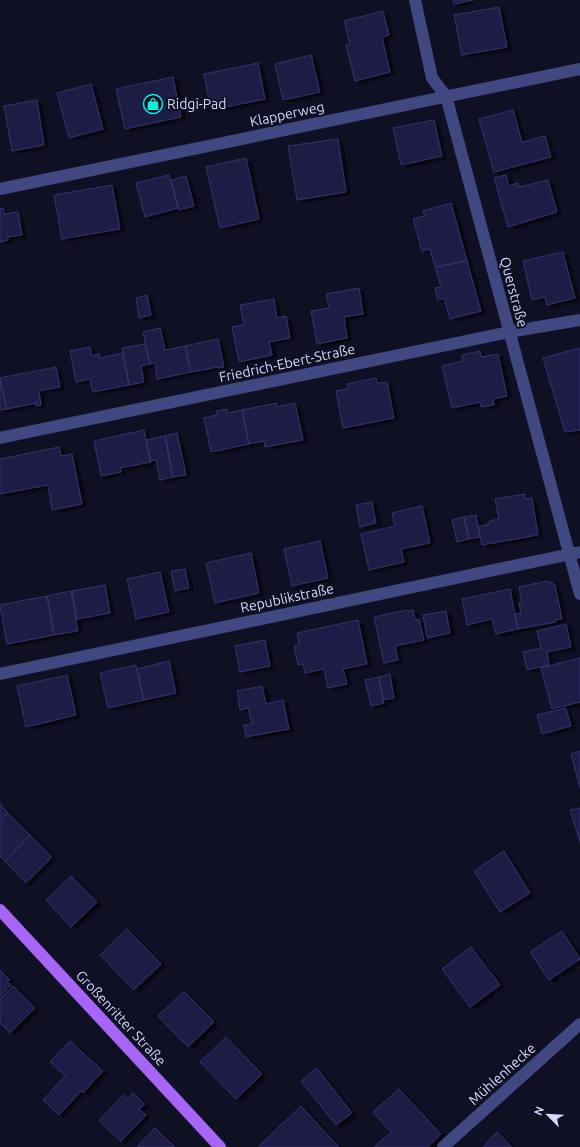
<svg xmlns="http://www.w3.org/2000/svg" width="580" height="1147" font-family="Ubuntu,sans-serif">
<defs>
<filter id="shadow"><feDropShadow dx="4.5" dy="2.5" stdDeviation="1" flood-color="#0009"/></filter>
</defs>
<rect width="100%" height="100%" fill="#101024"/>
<path fill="#1f1e44" stroke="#33316e" filter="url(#shadow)" d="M 453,0 L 473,0 L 454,4 Z
M 499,7 L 507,47 L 462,55 L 454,15 Z
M 383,11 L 389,35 L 382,37 L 390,72 L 355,81 L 346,45 L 350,44 L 344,21 Z
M 311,55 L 320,92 L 283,100 L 275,64 Z
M 258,63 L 265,99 L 211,110 L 204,74 Z
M 173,77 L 181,117 L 125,129 L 116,89 Z
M 91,84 L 103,129 L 69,138 L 57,93 Z
M 37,100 L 44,145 L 12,151 L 4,106 Z
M 513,110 L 522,142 L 545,136 L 551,157 L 494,172 L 479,119 Z
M 434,120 L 442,156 L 401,165 L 393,128 Z
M 338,139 L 346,192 L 297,200 L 288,146 Z
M 246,158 L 259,219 L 220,228 L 206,167 Z
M 169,175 L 178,208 L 145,217 L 136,183 Z
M 506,175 L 509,186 L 518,183 L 519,187 L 548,180 L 557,212 L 508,227 L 494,178 Z
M 186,176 L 194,206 L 179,210 L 171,180 Z
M 112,185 L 120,229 L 62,239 L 54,195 Z
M 451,203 L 467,261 L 435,267 L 430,249 L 422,251 L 413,219 L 425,216 L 423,211 Z
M 3,208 L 4,214 L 18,212 L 22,235 L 8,237 L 8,240 L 0,242 L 0,209 Z
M 563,252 L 575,298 L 547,305 L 545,297 L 532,300 L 523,261 Z
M 467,261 L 481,311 L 450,319 L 444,298 L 438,300 L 435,288 L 441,287 L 435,267 Z
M 359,288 L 363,314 L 344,317 L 347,338 L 317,344 L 311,311 L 329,308 L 326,294 Z
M 147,295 L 151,315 L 139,318 L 136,298 Z
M 274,299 L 277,318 L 286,316 L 290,338 L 269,342 L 272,355 L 239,362 L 232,327 L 244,325 L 240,305 Z
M 160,328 L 165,350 L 185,346 L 191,372 L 157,379 L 155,363 L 150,364 L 143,332 Z
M 218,339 L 224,367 L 218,368 L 218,367 L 191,372 L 185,346 Z
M 145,344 L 150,364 L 141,366 L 144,382 L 129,385 L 122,348 Z
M 90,347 L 92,356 L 99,354 L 100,358 L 123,353 L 129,385 L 93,392 L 90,379 L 76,382 L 70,351 Z
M 580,348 L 580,430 L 565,432 L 543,358 Z
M 480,351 L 481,357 L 498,354 L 507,396 L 493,399 L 494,405 L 481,407 L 480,402 L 452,408 L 442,366 L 463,361 L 462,355 Z
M 56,367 L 60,387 L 39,391 L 41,405 L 36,406 L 36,403 L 7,409 L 0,378 Z
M 376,378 L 377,383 L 387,382 L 394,418 L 343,428 L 336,391 L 348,389 L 347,384 Z
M 0,380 L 7,409 L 0,410 Z
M 277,403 L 277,407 L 295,403 L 303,440 L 265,447 L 264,441 L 249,444 L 242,410 Z
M 227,409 L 228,413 L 242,410 L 249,444 L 211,452 L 204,418 L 217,415 L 216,411 Z
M 144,430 L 151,462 L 120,468 L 121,472 L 101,476 L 94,441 Z
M 177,433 L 186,475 L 173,477 L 165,436 Z
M 165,436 L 173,477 L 160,480 L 156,460 L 150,461 L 146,440 Z
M 59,447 L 61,456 L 72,454 L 82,504 L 52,510 L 48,485 L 0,494 L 0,459 Z
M 525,494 L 525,499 L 532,498 L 538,535 L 482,545 L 478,527 L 490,524 L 489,521 L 499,519 L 495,499 Z
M 372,502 L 376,523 L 360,527 L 356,505 Z
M 422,506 L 430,543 L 401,549 L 404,562 L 369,570 L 361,534 L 395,526 L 392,513 Z
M 476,515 L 480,537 L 469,539 L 464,517 Z
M 464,517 L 469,539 L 457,542 L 452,520 Z
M 320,541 L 328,578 L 292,586 L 284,549 Z
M 251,553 L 259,593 L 215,603 L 206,563 Z
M 185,569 L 189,588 L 175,591 L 171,571 Z
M 160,572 L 169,612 L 136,619 L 127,579 Z
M 547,581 L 548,583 L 551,582 L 555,585 L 562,619 L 555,620 L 556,622 L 518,629 L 515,614 L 521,613 L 519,603 L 522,603 L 519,587 Z
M 105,585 L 110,613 L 77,619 L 72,591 Z
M 510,589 L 518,629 L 496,634 L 492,619 L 467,625 L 462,599 Z
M 71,591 L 78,631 L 54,635 L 47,596 Z
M 47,596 L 54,635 L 7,644 L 0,605 Z
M 407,610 L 408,611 L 413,610 L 415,620 L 419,619 L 424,640 L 395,646 L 398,660 L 384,663 L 374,617 Z
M 446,611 L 450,633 L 427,638 L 423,615 Z
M 358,620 L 367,664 L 343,669 L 347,684 L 328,688 L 324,669 L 305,673 L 303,664 L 298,665 L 294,646 L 299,645 L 297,633 Z
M 566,624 L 571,647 L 547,652 L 549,665 L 527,670 L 523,652 L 541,648 L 537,631 Z
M 265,640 L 270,666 L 240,672 L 235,646 Z
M 580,658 L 580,702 L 552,709 L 541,668 Z
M 169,661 L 176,693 L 144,700 L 137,669 Z
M 136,665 L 144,700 L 108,708 L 100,673 Z
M 390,674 L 394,698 L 383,700 L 379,677 Z
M 67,675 L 76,715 L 26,727 L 17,686 Z
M 379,677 L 384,703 L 371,706 L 365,680 Z
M 262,686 L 266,704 L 283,700 L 289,729 L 246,737 L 244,725 L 252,724 L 248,708 L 240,710 L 237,691 Z
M 566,708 L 571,726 L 542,734 L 537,715 Z
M 580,751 L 580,788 L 571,754 Z
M 0,804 L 8,813 L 0,821 Z
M 580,808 L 580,842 L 570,810 Z
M 8,813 L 30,835 L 5,861 L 0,856 L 0,821 Z
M 30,835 L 52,857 L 26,883 L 5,861 Z
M 504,851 L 530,893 L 500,912 L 474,871 Z
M 71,876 L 97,902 L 71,927 L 46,900 Z
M 127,929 L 161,964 L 134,990 L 100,955 Z
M 562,931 L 580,959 L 549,980 L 530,952 Z
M 471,947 L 500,985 L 470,1007 L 442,969 Z
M 0,970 L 10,980 L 7,981 L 11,985 L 0,996 Z
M 13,986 L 35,1008 L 10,1033 L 0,1023 L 0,999 Z
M 184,991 L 214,1022 L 188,1047 L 158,1016 Z
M 226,1037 L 262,1074 L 236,1099 L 200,1062 Z
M 70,1041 L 103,1071 L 83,1093 L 81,1091 L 59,1115 L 43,1100 L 65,1076 L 50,1062 Z
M 317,1068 L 352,1113 L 336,1125 L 301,1081 Z
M 399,1089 L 441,1134 L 428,1147 L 374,1147 L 391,1132 L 373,1112 Z
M 133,1093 L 145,1104 L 139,1109 L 146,1115 L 121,1141 L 99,1121 L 123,1095 L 128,1099 Z
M 301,1106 L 339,1147 L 258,1147 Z
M 155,1128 L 175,1147 L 137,1147 Z
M 497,1132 L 512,1147 L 483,1147 Z"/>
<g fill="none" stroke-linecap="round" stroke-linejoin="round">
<path stroke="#3f4880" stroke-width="12" d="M 415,0 L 432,78 L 446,96 L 580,594
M 0,189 L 580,69
M 0,438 L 509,332 L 580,320
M 0,674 L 580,552
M 443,1147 L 580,1024"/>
<path stroke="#a665f4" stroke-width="12" d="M 0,910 L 220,1147"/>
</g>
<defs>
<g id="shop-ring" transform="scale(1)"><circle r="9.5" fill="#101024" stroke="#11eddd" stroke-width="1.5"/><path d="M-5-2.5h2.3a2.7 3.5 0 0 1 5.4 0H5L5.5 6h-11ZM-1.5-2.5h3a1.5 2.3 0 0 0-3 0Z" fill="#11eddd"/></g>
</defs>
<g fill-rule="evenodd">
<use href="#shop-ring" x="153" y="104"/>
</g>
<g text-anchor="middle" stroke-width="4" stroke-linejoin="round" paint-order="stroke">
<g font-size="14" fill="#d6d9fc" stroke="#101024" text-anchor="start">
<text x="167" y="109">Ridgi-Pad</text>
</g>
<g font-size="14" fill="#d6d9fc" stroke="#101024">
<text transform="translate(287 114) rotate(-12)" y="5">Klapperweg</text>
<text transform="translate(514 292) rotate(75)" y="5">Querstraße</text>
<text transform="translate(287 363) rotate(-12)" y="5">Friedrich-Ebert-Straße</text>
<text transform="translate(287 598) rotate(-12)" y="5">Republikstraße</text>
<text transform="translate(121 1018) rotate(47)" y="5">Großenritter Straße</text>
<text transform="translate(502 1074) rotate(-42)" y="5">Mühlenhecke</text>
</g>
</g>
<g transform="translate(548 1115) rotate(294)" stroke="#101024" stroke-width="3" paint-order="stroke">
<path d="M0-3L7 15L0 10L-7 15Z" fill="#d6d9fc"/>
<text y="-6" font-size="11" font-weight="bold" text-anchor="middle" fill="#d6d9fc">N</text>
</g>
</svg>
